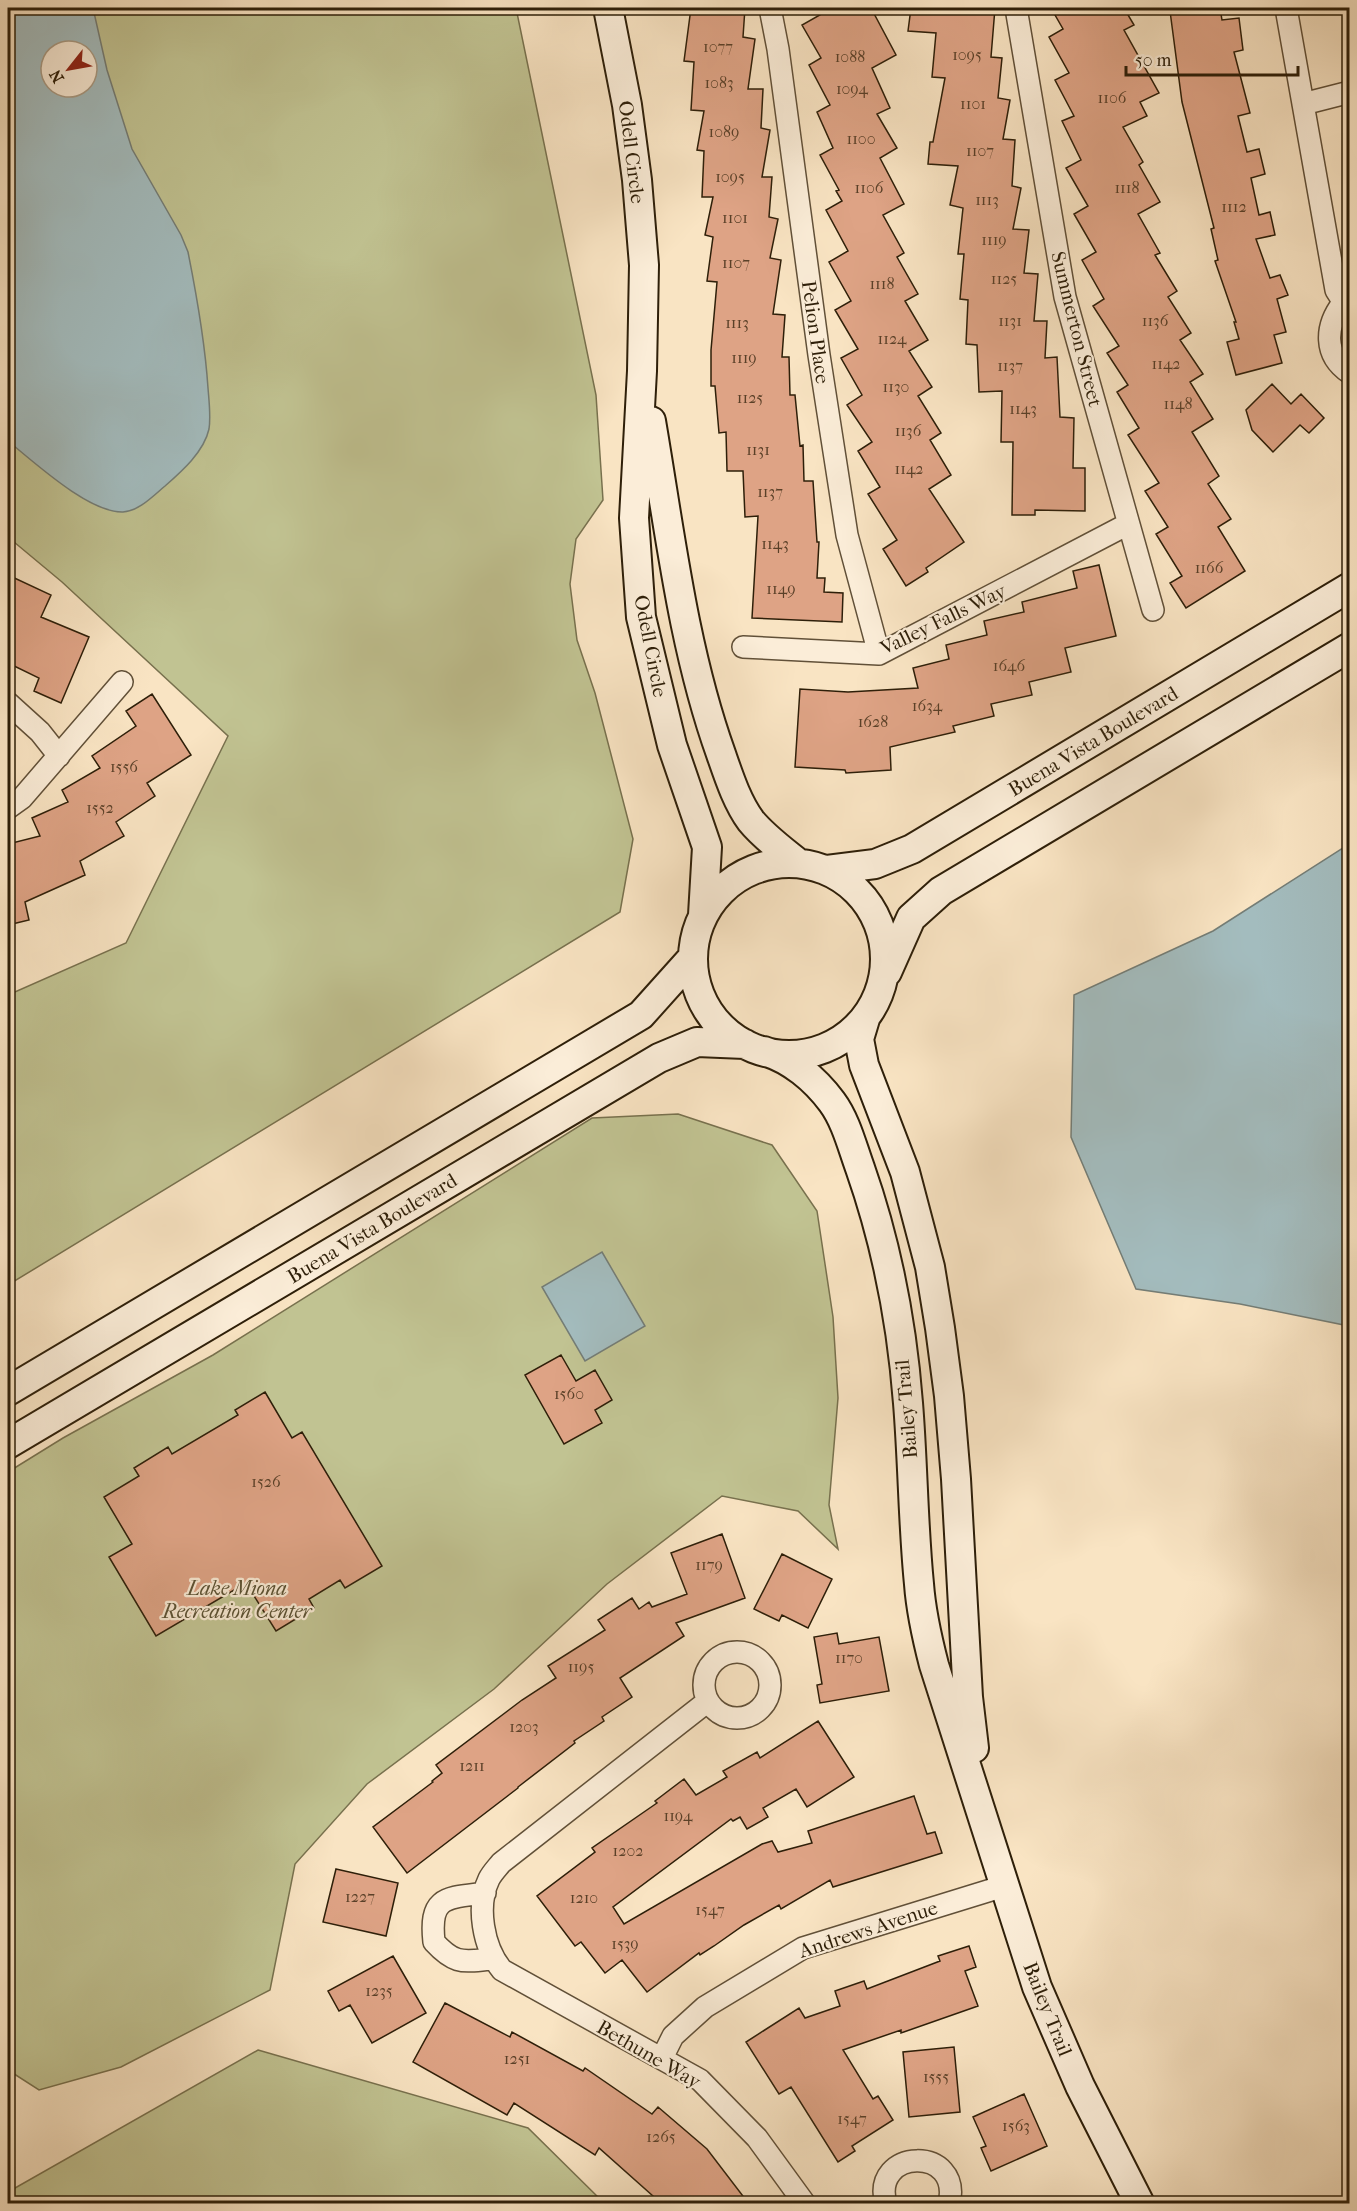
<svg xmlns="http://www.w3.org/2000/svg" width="1357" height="2211" font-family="'IM FELL French Canon',serif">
<rect width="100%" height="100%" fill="#f9e4c3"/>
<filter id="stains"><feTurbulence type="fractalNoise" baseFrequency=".00333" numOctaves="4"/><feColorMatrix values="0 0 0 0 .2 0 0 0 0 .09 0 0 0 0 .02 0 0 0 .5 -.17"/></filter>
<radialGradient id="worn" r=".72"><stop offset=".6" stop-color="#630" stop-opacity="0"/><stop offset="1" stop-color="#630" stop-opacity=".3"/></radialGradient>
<path fill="#c1c392" stroke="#78714e" stroke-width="1.5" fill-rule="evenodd" d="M 8,8 L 516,8 L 596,395 L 603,500 L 576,539 L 570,584 L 577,640 L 595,693 L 633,839 L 620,912 L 8,1285 L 8,995 L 126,943 L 228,736 L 62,582 L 8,537 ZM 51,51 L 87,51 L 87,87 L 51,87 Z
M 678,1114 L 772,1145 L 817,1211 L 833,1317 L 838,1398 L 829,1505 L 838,1549 L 798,1511 L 722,1496 L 607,1584 L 494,1689 L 367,1784 L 295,1864 L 270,1990 L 121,2067 L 39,2090 L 8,2070 L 8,1472 L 63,1438 L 213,1355 L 592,1118 Z
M 258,2050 L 528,2128 L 604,2203 L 8,2203 L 8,2192 Z"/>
<path fill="#a3bcbe" stroke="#747d76" stroke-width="1.5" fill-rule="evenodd" d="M 8,8 L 93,8 L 107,70 L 132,149 L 181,235 L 188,252 C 197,297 205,342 208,388 C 209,401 211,416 209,429 C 204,452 181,472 165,486 C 153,496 139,511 123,512 C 89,513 34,462 8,441 ZM 51,51 L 87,51 L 87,87 L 51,87 Z
M 1349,844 L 1349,1326 L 1240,1304 L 1136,1289 L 1071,1137 L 1074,995 L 1213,931 Z
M 602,1252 L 645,1326 L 585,1361 L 542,1287 Z"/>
<path fill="#dea385" stroke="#2e1f09" stroke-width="1.5" d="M 691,8 L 745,8 L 743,37 L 755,39 L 748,89 L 763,89 L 761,128 L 770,130 L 762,177 L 772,177 L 769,217 L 778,219 L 770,258 L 781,260 L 773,314 L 785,315 L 782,357 L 789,357 L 790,395 L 795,395 L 800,446 L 803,445 L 804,481 L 813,481 L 817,542 L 819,542 L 817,578 L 825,578 L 824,592 L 843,593 L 842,622 L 752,618 L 758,516 L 745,517 L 743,471 L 727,471 L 726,432 L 719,433 L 715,386 L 711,386 L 711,350 L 717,282 L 707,281 L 713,237 L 705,235 L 713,197 L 702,197 L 704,151 L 697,150 L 704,111 L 691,110 L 694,62 L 684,61 Z
M 832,8 L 871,8 L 896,55 L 872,68 L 890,108 L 877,114 L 897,148 L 880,158 L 904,204 L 883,215 L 904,253 L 897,257 L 918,294 L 905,301 L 928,340 L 909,351 L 932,387 L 918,396 L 941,433 L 930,440 L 951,475 L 929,489 L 964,542 L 926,568 L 928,572 L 906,586 L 883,549 L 897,540 L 868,494 L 880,487 L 858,451 L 872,442 L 847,405 L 862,395 L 841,358 L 858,349 L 835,310 L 851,301 L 829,262 L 848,251 L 826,210 L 842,201 L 836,191 L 839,190 L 820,155 L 833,148 L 817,112 L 830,105 L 809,65 L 821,58 L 802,25 Z
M 911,8 L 995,8 L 991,57 L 1002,58 L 998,98 L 1010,100 L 1003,139 L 1015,140 L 1012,186 L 1021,188 L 1013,229 L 1029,230 L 1024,273 L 1038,274 L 1034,321 L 1047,321 L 1045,358 L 1057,357 L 1060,417 L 1074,418 L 1073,468 L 1085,468 L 1085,511 L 1035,510 L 1035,515 L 1012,515 L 1013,442 L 1001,442 L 1002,391 L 979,392 L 977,345 L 966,344 L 968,300 L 960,299 L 964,254 L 958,254 L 963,208 L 950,205 L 958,166 L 928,164 L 930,142 L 933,142 L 945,78 L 932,77 L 936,33 L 908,31 Z
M 1051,8 L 1124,8 L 1134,25 L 1124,30 L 1159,93 L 1140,102 L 1147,116 L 1123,127 L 1143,162 L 1139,165 L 1160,202 L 1138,214 L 1160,253 L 1155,255 L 1177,291 L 1168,297 L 1191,333 L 1180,340 L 1203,374 L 1190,382 L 1213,419 L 1192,432 L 1219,476 L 1208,484 L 1231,519 L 1218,527 L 1245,571 L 1186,608 L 1170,583 L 1182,576 L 1156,534 L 1168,527 L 1145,491 L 1159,483 L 1128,435 L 1139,428 L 1117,392 L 1128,385 L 1107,353 L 1119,346 L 1093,306 L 1104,299 L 1082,260 L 1096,252 L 1074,214 L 1088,206 L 1066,168 L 1081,160 L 1062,121 L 1074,116 L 1055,80 L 1069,73 L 1049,37 L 1063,29 Z
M 1197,8 L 1220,8 L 1222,20 L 1239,18 L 1243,50 L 1234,52 L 1250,113 L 1238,116 L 1247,152 L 1259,149 L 1265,174 L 1251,178 L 1259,215 L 1270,212 L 1275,235 L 1256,239 L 1270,278 L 1280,275 L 1288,295 L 1277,299 L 1286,332 L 1274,335 L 1282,363 L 1236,375 L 1227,342 L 1239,339 L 1234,322 L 1236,322 L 1215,261 L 1218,260 L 1211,229 L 1214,228 L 1182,102 L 1170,11 Z
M 1272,384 L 1291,404 L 1301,394 L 1324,418 L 1309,433 L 1300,425 L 1273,452 L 1252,430 L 1246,410 Z
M 1099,565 L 1116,636 L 1065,648 L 1071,672 L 1029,682 L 1032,695 L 991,704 L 994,716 L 953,726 L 955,732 L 890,747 L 891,770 L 846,773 L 845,770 L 795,767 L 800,689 L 848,692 L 918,688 L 913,668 L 949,659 L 946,645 L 987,635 L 984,621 L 1024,612 L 1022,602 L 1077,588 L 1073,571 Z
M 8,575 L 51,595 L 41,617 L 89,637 L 61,703 L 34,691 L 39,678 L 8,663 Z
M 152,694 L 191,755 L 147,783 L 155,796 L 116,822 L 124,836 L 80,861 L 85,875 L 25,902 L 29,920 L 8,925 L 8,844 L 40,836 L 32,818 L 68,802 L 62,790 L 100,768 L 92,756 L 136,726 L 126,711 Z
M 561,1355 L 576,1381 L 595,1370 L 612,1400 L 595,1410 L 602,1423 L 564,1444 L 525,1375 Z
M 265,1392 L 292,1438 L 302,1432 L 382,1566 L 345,1588 L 340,1580 L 309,1599 L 314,1608 L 276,1631 L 246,1583 L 156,1636 L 109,1557 L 132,1544 L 104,1497 L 139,1476 L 134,1468 L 168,1447 L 172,1454 L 238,1415 L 235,1410 Z
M 722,1534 L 745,1598 L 676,1623 L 684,1636 L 620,1678 L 632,1697 L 602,1717 L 604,1721 L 574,1741 L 575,1743 L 518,1787 L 518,1788 L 407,1873 L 373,1827 L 433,1782 L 432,1781 L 442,1773 L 436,1765 L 522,1700 L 556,1678 L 548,1666 L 605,1630 L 598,1620 L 632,1598 L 639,1609 L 649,1602 L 652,1607 L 687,1594 L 671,1553 Z
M 782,1554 L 832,1579 L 808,1628 L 782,1615 L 779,1621 L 754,1609 Z
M 837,1633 L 839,1644 L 879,1637 L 889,1691 L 820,1703 L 817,1685 L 822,1684 L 814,1637 Z
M 818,1721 L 854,1777 L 807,1807 L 796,1789 L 763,1808 L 768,1817 L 747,1829 L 740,1817 L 733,1821 L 731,1819 L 613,1907 L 624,1924 L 762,1844 L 772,1841 L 778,1852 L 812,1843 L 808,1831 L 914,1796 L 927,1834 L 935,1832 L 942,1853 L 833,1887 L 830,1880 L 781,1909 L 779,1905 L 744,1925 L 714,1946 L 700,1955 L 699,1953 L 647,1992 L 622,1960 L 605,1973 L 581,1942 L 575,1946 L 537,1896 L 595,1852 L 592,1848 L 657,1803 L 655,1801 L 684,1779 L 696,1795 L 727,1777 L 723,1771 L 757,1752 L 760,1758 Z
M 336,1869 L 398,1883 L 386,1936 L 323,1922 Z
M 969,1946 L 976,1967 L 965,1971 L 978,2006 L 901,2033 L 901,2030 L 843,2050 L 873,2099 L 878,2096 L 893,2120 L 852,2146 L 855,2151 L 838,2162 L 791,2087 L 779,2094 L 746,2042 L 799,2008 L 805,2018 L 840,2006 L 835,1991 L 864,1981 L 867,1989 L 940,1961 L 938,1956 Z
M 393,1956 L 426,2013 L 372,2043 L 350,2005 L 339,2011 L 328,1991 Z
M 445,2003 L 510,2037 L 512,2032 L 583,2071 L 585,2068 L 652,2114 L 658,2107 L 707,2149 L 749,2204 L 662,2204 L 599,2148 L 595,2155 L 514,2103 L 507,2115 L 413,2062 Z
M 954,2047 L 960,2112 L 909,2117 L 903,2052 Z
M 1024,2094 L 1047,2146 L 991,2171 L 981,2148 L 986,2146 L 973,2117 Z"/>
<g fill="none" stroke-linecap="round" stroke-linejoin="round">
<g stroke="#615038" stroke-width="24">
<path id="street" d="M 770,8 L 778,49 L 819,355 L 847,535 L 879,654
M 1016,8 L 1065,297 L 1153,610
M 1286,8 L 1336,290 L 1350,312
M 1303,104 L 1350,92
M 1343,303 C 1325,326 1323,355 1350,373
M 743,647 L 879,654 L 1128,524
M 8,703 L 40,732 L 59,756
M 8,808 L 22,798 L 122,682
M704 1685a33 33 0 1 1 66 0a33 33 0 1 1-66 0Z
M 708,1701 L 501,1863 C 497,1868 492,1873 489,1879 C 476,1906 483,1947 502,1970 L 700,2080 L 757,2138 L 805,2204
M 485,1893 C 446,1898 429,1896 434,1942 C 456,1966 464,1961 493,1959
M 662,2058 L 673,2036 L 705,2007 L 803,1948 L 1004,1886
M 886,2204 C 870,2148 963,2145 949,2204"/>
</g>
<g stroke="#2e1f09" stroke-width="32">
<path id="secondary" d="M 608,8 L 627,105 L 637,180 L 644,265 L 642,371 L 634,518 L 641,617 L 672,745 L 707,847 L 703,915
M 651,421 C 670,532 683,648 721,754 C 729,777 737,802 751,821 C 764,837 782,850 798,863
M693 959a96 96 0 1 1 192 0a96 96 0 1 1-192 0Z
M 827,870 L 875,864 L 912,849 L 1350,587
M 887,972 L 911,918 L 941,891 L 1350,647
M 865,1019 L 859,1039 L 864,1065 L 905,1172 L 930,1267 L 940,1328 L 949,1396 L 956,1479 L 968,1697 L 974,1748
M 764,1051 C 791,1059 815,1079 832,1102 C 846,1121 852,1146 860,1168 C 886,1242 902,1325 908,1403 C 913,1464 913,1524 919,1584 C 921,1612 927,1638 934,1665 L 1037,1987 L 1080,2086 L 1140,2204
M 8,1391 L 641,1015 L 693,957
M 8,1444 L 659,1058 L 697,1042 L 745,1044"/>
</g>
<use href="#street" stroke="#fbedd8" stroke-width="21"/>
<use href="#secondary" stroke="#fbedd8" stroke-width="28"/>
</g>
<g text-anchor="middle" stroke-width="4.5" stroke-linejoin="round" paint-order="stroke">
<g font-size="16" fill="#5a4028">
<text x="718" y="52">1077</text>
<text x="967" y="60">1095</text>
<text x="850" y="62">1088</text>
<text x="719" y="88">1083</text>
<text x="852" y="94">1094</text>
<text x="1112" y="103">1106</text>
<text x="973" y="109">1101</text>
<text x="724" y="137">1089</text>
<text x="861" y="144">1100</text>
<text x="980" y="156">1107</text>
<text x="730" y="182">1095</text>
<text x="869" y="193">1106</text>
<text x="1127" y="193">1118</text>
<text x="987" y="205">1113</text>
<text x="1234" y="212">1112</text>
<text x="735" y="223">1101</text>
<text x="994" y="245">1119</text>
<text x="736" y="268">1107</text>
<text x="1004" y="284">1125</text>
<text x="882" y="289">1118</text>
<text x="1010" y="326">1131</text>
<text x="1155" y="326">1136</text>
<text x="737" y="328">1113</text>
<text x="892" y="344">1124</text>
<text x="744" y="363">1119</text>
<text x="1166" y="369">1142</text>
<text x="1010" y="371">1137</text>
<text x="896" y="392">1130</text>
<text x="750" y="403">1125</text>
<text x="1178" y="409">1148</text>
<text x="1023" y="414">1143</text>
<text x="908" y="436">1136</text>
<text x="758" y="455">1131</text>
<text x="909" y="474">1142</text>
<text x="770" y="497">1137</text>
<text x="775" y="549">1143</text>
<text x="1209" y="573">1166</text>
<text x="781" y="594">1149</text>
<text x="1009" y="671">1646</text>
<text x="927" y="711">1634</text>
<text x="873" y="727">1628</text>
<text x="124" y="772">1556</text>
<text x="100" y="813">1552</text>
<text x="569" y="1399">1560</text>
<text x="266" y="1487">1526</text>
<text x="709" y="1570">1179</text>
<text x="849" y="1663">1170</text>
<text x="581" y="1672">1195</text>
<text x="524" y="1732">1203</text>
<text x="472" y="1771">1211</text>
<text x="678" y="1821">1194</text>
<text x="628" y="1856">1202</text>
<text x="360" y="1902">1227</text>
<text x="584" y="1903">1210</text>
<text x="710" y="1915">1547</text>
<text x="625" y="1949">1539</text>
<text x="379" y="1996">1235</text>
<text x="517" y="2064">1251</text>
<text x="936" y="2082">1555</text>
<text x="852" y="2124">1547</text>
<text x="1016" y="2131">1563</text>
<text x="661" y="2142">1265</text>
</g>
<g font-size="20" fill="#2e1f09" stroke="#fbedd8">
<text transform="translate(632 152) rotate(83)" y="7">Odell Circle</text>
<text transform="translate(1077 329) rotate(76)" y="7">Summerton Street</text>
<text transform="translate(816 332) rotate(82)" y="7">Pelion Place</text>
<text transform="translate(943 619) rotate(-26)" y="7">Valley Falls Way</text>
<text transform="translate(651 646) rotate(79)" y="7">Odell Circle</text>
<text transform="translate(1093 741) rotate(-31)" y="7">Buena Vista Boulevard</text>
<text transform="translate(372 1228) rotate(-31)" y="7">Buena Vista Boulevard</text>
<text transform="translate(906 1409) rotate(-95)" y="7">Bailey Trail</text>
<text transform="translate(868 1929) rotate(-18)" y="7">Andrews Avenue</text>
<text transform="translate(1048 2009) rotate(68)" y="7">Bailey Trail</text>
<text transform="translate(649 2054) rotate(30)" y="7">Bethune Way</text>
</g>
<g font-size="20" font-style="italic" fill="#5a5032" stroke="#fbedd8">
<text x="237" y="1595">Lake Miona<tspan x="237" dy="23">Recreation Center</tspan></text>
</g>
</g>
<rect width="1357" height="2211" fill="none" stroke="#f9e4c3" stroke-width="30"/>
<rect x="9" y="9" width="1339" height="2193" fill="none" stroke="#2e1f09" stroke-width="3"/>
<rect x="15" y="15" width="1327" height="2181" fill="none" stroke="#2e1f09" stroke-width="1.5"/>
<g transform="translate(69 69) rotate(239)"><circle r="28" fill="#fbedd8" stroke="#a99b85" stroke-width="1.5"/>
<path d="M0-4.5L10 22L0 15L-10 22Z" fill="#8f2418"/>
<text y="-9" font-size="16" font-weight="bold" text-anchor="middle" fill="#2e1f09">N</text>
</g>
<path d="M1126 66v9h172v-9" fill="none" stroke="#2e1f09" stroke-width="3"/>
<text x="1135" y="66" font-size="18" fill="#2e1f09" stroke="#fbedd8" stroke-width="4.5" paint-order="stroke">50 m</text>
<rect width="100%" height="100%" filter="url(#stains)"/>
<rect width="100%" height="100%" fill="url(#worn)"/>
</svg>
